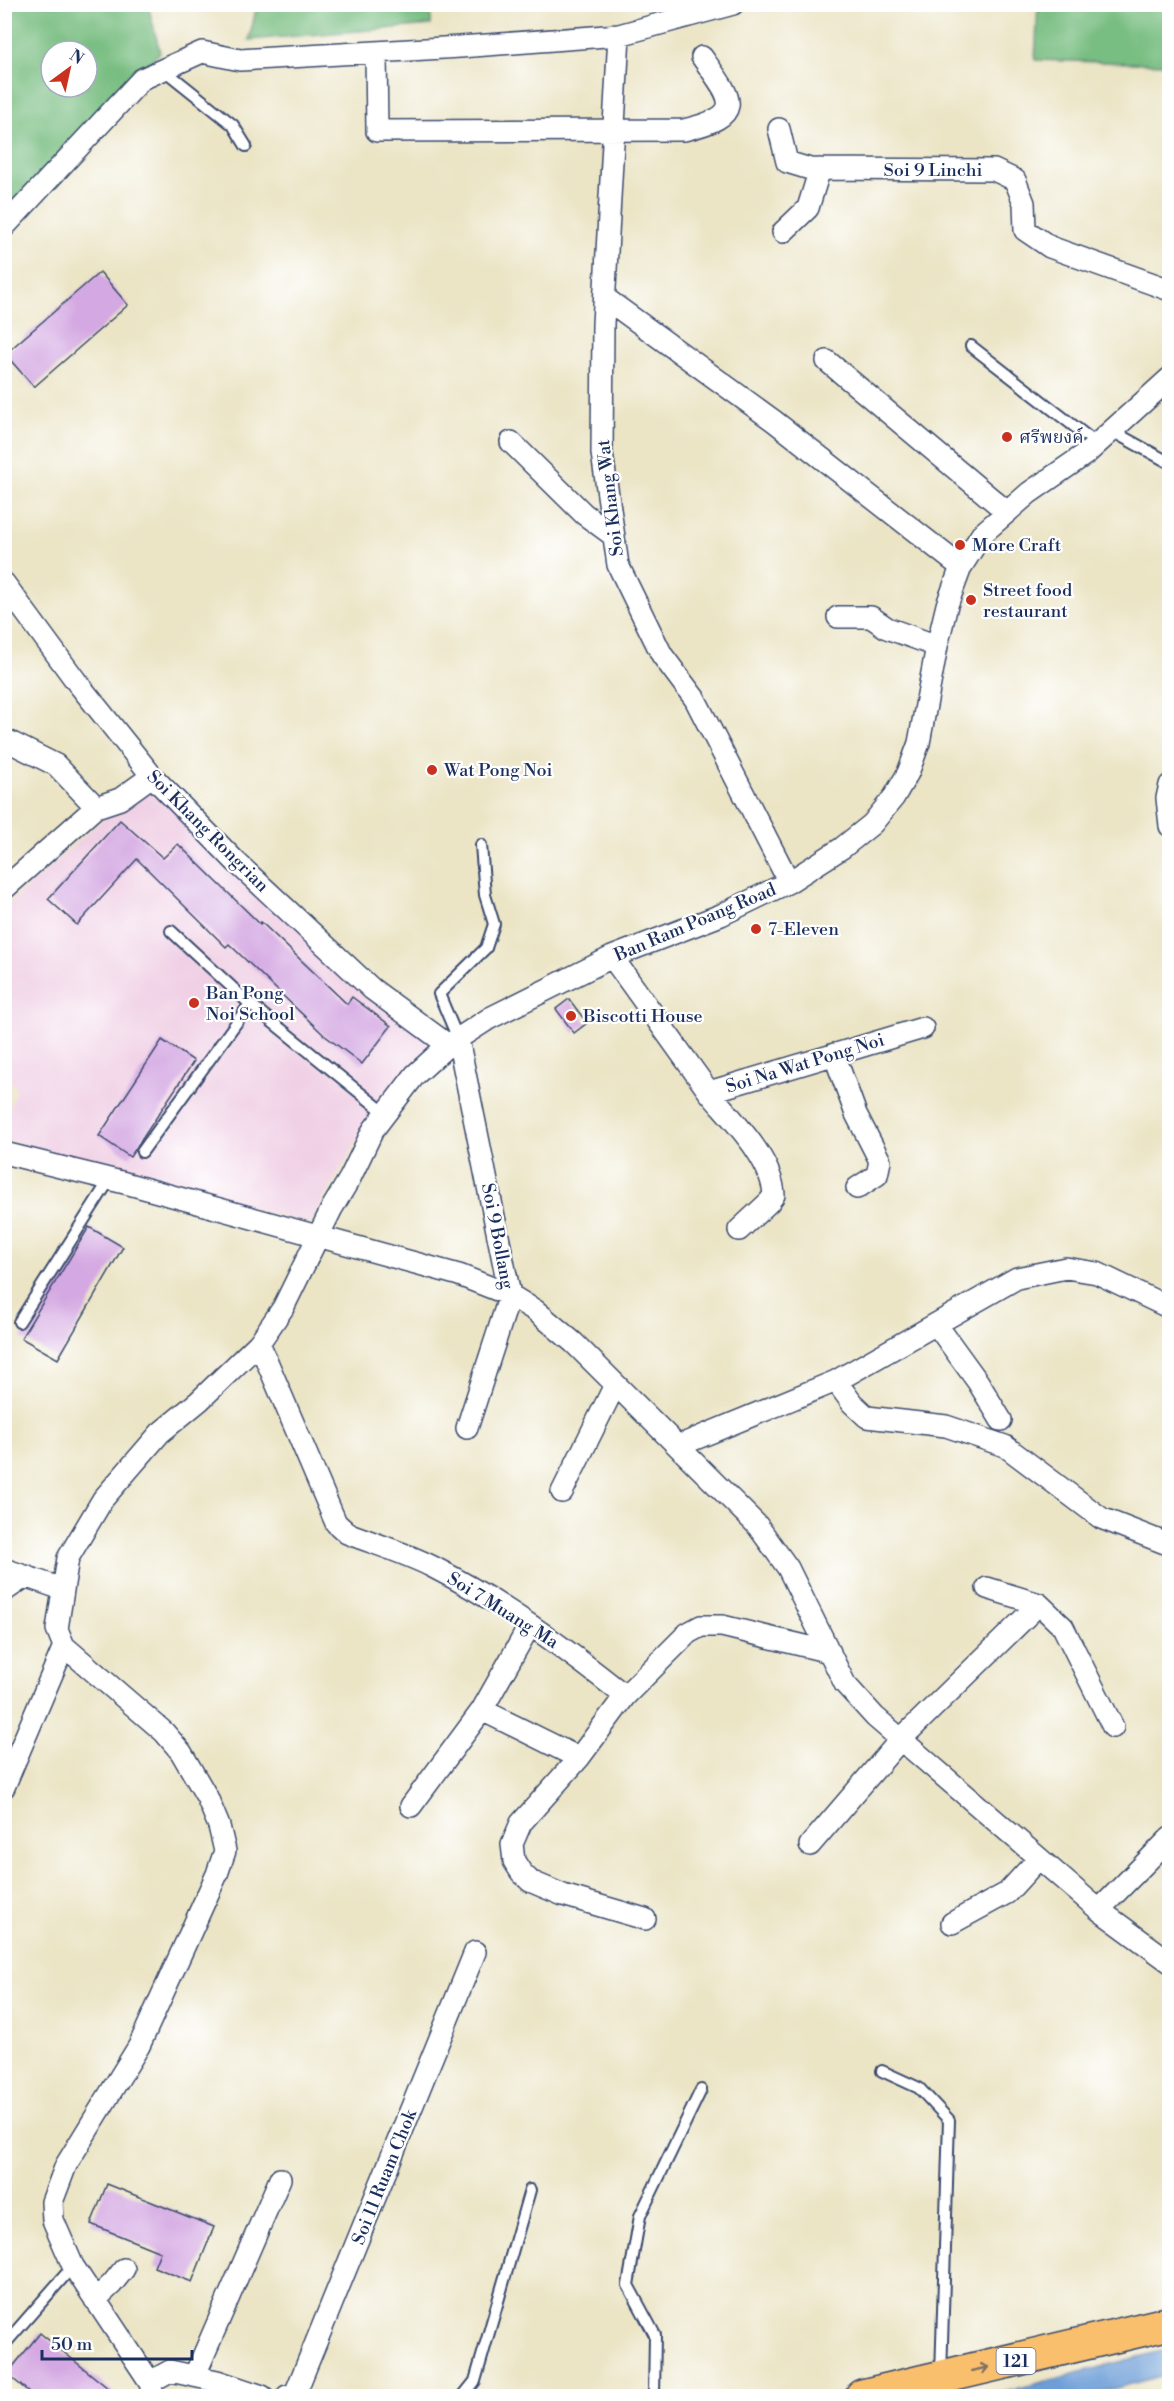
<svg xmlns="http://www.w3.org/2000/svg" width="1174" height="2401" font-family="'Libre Bodoni','Noto Serif Thai',serif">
<rect width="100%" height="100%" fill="#fff"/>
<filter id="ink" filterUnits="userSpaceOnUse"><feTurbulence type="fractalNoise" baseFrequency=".0167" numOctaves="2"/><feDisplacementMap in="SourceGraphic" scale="12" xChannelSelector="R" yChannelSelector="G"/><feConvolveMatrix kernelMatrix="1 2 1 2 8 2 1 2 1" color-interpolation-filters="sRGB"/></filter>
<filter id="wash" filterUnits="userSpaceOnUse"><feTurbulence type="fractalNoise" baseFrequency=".008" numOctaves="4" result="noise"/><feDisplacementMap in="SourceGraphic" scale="24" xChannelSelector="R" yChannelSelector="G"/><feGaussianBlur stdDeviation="1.35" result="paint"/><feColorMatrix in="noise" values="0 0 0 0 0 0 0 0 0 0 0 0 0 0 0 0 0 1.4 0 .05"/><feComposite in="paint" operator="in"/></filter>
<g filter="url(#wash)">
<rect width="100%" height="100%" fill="#ebe4c5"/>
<path fill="#f0d0e5" d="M 144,782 L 432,1042 L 380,1100 L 310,1224 L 5,1140 L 4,1121 L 17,1088 L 5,1075 L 5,907 Z"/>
<path fill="#78bd81" stroke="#4a7670" stroke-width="1.5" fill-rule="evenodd" d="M 5,5 L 148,5 L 160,52 L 5,209 ZM 51,51 L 87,51 L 87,87 L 51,87 Z
M 257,5 L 431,5 L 431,25 L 249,40 Z
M 1038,5 L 1169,5 L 1169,93 L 1165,64 L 1035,60 Z"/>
<path fill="#6d9ed7" stroke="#44669a" stroke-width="1.5" d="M 1169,2349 L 1169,2374 L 1086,2396 L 990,2396 Z"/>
<g id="blocks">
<path fill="#d4a8e2" d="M 100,272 L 128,305 L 34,387 L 5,354 Z
M 120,820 L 163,858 L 178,844 L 260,924 L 261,922 L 347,1004 L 352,997 L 391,1026 L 362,1064 L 324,1035 L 229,944 L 226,947 L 137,859 L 77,925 L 48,899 Z
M 569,999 L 587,1023 L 574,1033 L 556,1009 Z
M 162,1040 L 194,1061 L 130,1157 L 99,1136 Z
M 89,1227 L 123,1247 L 58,1359 L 21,1338 Z
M 107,2184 L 214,2227 L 192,2282 L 154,2267 L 160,2252 L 91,2224 Z
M 40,2333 L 119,2397 L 35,2397 L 7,2374 Z"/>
</g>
</g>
<g filter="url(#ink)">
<use href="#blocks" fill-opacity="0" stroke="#3a4a6d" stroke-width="1.5"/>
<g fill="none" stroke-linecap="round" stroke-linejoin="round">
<g stroke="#3a4a6d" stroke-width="14">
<path id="lane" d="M 163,69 L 233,125 L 246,146
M 971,346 L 1097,444
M 1112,431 L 1170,463
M 171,931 L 250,1004
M 458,1039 L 439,994 L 486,948 L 494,924 L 485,895 L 481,845
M 142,1152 L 250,1004 L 385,1113
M 19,1322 L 110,1179
M 882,2071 L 919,2088 L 949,2120 L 941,2375
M 4,2345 L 73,2266
M 463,2396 L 475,2381 L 530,2190
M 654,2396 L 655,2335 L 628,2285 L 640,2216 L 701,2090"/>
</g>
<g stroke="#3a4a6d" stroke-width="24">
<path id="street" d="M 619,35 L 603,324 L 602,453 L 618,565 L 662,655 L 695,699 L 789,882
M 376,53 L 377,131 L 684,130 C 749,115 731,98 702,57
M 779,129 L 787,162 L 810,169 L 994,170 L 1015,180 L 1024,203 L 1025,230 L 1050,247 L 1170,290
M 4,227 L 142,79 L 202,52 L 240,60 L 460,47 L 619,35 L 733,4
M 783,232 L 808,208 L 820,169
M 605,298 L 774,421 L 961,567
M 827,361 L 1007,512
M 511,442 L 584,514 L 614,536
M 4,583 L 76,681 L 152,776 L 236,862 L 372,989 L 448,1045
M 838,617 L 871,617 L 887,628 L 937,646
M 4,739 L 56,765 L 96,807
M 1170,785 L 1167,798 L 1170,826
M 4,889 L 96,807 L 120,799 L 152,776
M 612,957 L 709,1092 L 923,1028
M 458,1039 L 510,1295 L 467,1428
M 834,1054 L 856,1114 L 880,1161 L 877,1175 L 857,1188
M 709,1092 C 732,1120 772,1158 774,1195 L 769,1202 L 739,1230
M 4,1153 L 125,1183 L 459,1275 L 510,1295 L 536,1311 L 574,1343 L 757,1525 L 788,1568 L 845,1684 L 875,1717 L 1099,1910 L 1170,1962
M 936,1324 L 978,1382 L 1001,1420
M 259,1343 L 336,1523 L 347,1533 C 375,1544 406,1553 433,1567 C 502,1602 565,1648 625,1696
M 836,1381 L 852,1403 L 867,1417 L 946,1426 L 1005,1446 L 1101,1518 L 1170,1545
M 678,1446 L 836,1381 L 1017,1278 L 1066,1268 L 1097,1273 L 1170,1308
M 562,1492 L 615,1385
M 4,1569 L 62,1589
M 987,1588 L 1039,1604 L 1063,1627 L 1113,1727
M 4,1591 L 26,1576
M 530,1625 L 482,1710 L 579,1758
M 4,1787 L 64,1646
M 411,1806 L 482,1710
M 810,1845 L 901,1739 L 1039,1604
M 1099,1910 L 1170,1838
M 645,1919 L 563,1895 L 530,1881 L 521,1872 L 514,1861 L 512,1844 L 521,1823 L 579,1758 L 625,1696 L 688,1633 L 701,1626 L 722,1626 L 830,1652
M 952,1923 L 1007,1893 L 1039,1858
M 95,2300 L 112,2284 L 124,2269
M 195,2375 L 280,2179
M 150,2382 L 170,2371 L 217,2381 L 262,2396
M 153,2396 L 150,2382 L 73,2266 L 53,2220 L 52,2202 L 66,2165 L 139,2046 L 217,1874 L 225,1851 L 219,1826 L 207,1797 L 181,1752 L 164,1732 L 64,1646 L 57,1629 L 68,1558 L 103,1499 L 160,1433 L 199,1401 L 259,1343 L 283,1308 L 332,1208 L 350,1178 L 373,1130 L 415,1075 L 448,1045 L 490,1018 L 612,957 L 721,915 L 789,882 L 842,848 L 872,824 L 894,797 L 908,773 L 919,743 L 937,646 L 947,605 L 961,567 L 982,534 L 1029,493 L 1087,453 L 1170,378
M 287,2396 L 295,2394 L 475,1952"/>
</g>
<g stroke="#3a4a6d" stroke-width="36">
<path id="primary" d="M 862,2396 L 1170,2323"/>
</g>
<use href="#lane" stroke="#fff" stroke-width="10"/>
<use href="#street" stroke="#fff" stroke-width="21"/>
<use href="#primary" stroke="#f9bf6d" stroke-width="33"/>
</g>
<defs><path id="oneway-shaft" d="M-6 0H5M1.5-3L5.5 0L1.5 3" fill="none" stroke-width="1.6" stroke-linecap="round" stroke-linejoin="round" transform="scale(1.5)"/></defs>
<use stroke="#7f7065" href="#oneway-shaft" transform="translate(980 2369) rotate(-13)"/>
</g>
<g fill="#c8321e" stroke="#fff" stroke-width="2">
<circle cx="1007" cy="437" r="6"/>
<circle cx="960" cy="545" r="6"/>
<circle cx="971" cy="600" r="6"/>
<circle cx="432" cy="770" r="6"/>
<circle cx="756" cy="929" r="6"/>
<circle cx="194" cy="1003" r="6"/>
<circle cx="571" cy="1016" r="6"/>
</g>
<g text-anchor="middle" stroke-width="4.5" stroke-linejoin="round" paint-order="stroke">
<rect fill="#fff" stroke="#5f6d8e" stroke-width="1.5" x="996.5" y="2348" width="39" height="26" rx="4.5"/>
<g font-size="16" font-weight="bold" fill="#1b2f5e">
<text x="1016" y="2367">121</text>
</g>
<g font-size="18" fill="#1b2f5e" stroke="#fff">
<text x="933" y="176">Soi 9 Linchi</text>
<text transform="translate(610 498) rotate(-97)" y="6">Soi Khang Wat</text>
<text transform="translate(208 831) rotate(45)" y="6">Soi Khang Rongrian</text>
<text transform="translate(695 922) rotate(-23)" y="6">Ban Ram Poang Road</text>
<text transform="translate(805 1063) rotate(-17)" y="6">Soi Na Wat Pong Noi</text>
<text transform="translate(498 1236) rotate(79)" y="6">Soi 9 Bollang</text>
<text transform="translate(503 1610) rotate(32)" y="6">Soi 7 Muang Ma</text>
<text transform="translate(384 2177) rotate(-68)" y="6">Soi 11 Ruam Chok</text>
</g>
<g font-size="18" fill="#1b2f5e" stroke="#fff" text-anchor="start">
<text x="1019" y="443">ศรีพยงค์</text>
<text x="972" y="551">More Craft</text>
<text x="983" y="596">Street food<tspan x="983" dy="21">restaurant</tspan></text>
<text x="444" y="776">Wat Pong Noi</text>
<text x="768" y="935">7-Eleven</text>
<text x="206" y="999">Ban Pong<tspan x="206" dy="21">Noi School</tspan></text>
<text x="583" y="1022">Biscotti House</text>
</g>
</g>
<rect width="1174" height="2401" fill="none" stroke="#fff" stroke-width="24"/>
<g transform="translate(69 69) rotate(33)"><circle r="28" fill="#ffffff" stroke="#a4acbf" stroke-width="1.5"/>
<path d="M0-4.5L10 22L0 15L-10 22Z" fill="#c8321e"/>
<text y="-9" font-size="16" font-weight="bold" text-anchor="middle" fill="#1b2f5e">N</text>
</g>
<path d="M42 2350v9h150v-9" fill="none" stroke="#1b2f5e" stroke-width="3"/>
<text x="51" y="2350" font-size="18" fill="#1b2f5e" stroke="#ffffff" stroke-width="4.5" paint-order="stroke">50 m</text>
</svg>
